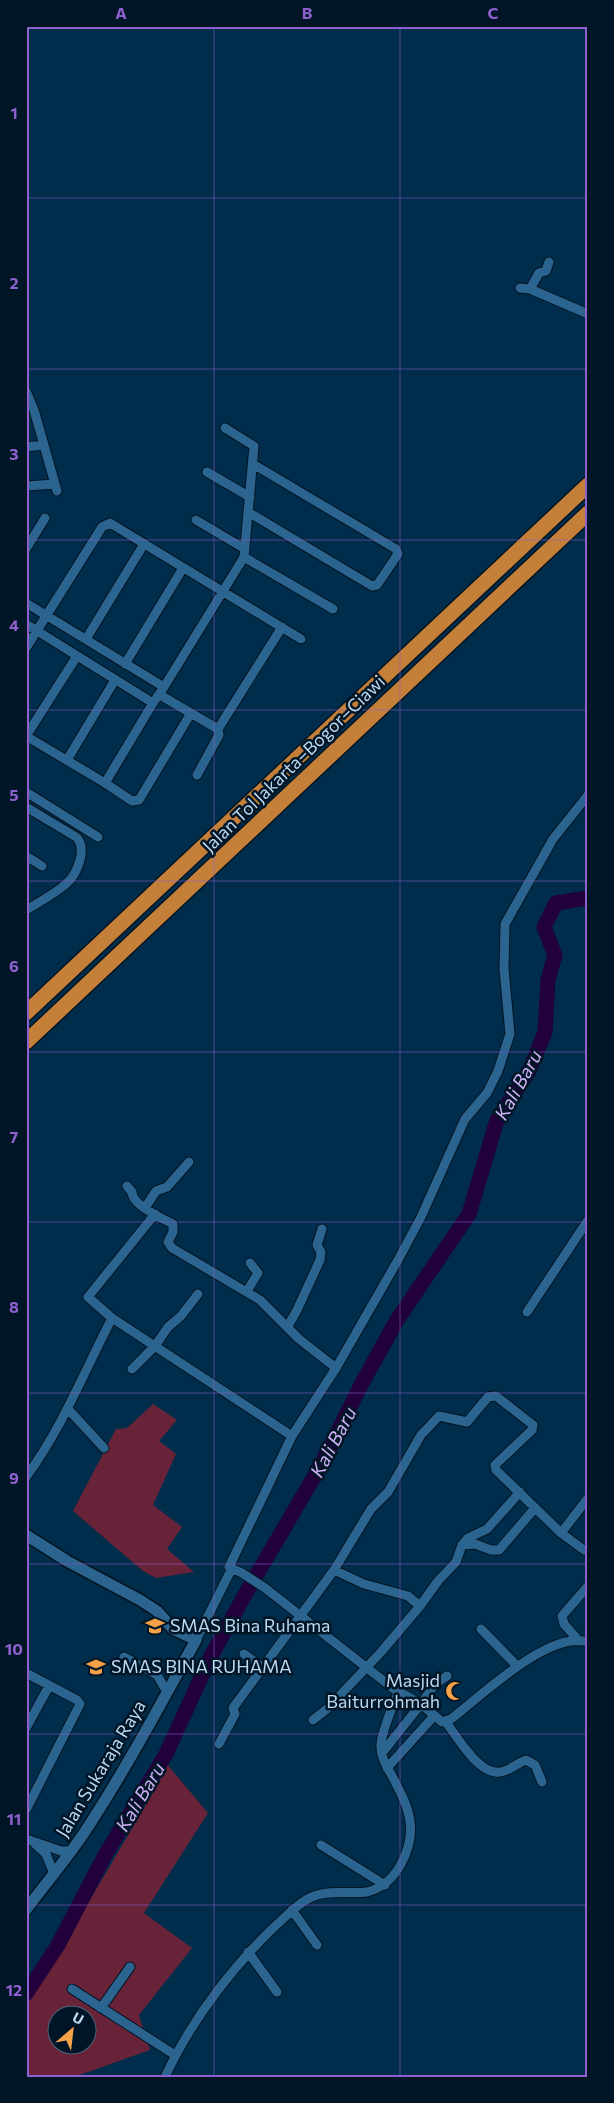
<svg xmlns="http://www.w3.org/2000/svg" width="614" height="2103" font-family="Commissioner,sans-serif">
<rect width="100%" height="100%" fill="#002d4c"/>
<path fill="#692339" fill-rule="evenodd" d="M 153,1404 L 177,1420 L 159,1441 L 176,1454 L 153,1505 L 182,1527 L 167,1549 L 194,1572 L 156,1578 L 143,1571 L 73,1511 L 116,1429 L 127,1428 Z
M 166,1763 L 208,1813 L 144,1913 L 192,1948 L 139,2015 L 150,2050 L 74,2077 L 26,2077 L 26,1979 L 55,1959 L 160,1781 ZM 58,2016 L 88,2016 L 88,2046 L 58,2046 Z"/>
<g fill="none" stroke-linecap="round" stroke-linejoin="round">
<path stroke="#22003c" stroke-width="15" d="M 26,1994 L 58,1945 L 104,1857 L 166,1754 L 210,1658 L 243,1598 L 321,1465 L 361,1385 L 397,1320 L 469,1214 L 497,1120 L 529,1071 L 545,1032 L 548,980 L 555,955 L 544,927 L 556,903 L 588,898"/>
<g stroke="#041522" stroke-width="11">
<path id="street" d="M 520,288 L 530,289 L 588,314
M 530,289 L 539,273 L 546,271 L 549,262
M 26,391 L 34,410 L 57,491
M 26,447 L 43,445
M 207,472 L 250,497
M 26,486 L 55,484
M 248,512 L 372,586 L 377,585 L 398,554 L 396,549 L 253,464
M 196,520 L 245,549
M 26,549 L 45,518
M 244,557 L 333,609
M 26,603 L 164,687 L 153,703 L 26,624
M 86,639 L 144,544
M 26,648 L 102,527 L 110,523 L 301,639
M 125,664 L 183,568
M 164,687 L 244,557 L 254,446 L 225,428
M 160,695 L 218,729
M 26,736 L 105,783 L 153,703
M 26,736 L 77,656
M 67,760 L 115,680
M 197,775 L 219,735 L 218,729 L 282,627
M 105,783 L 132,801 L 139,800 L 191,713
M 26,792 L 98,837
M 26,807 L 76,837 C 88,848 77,874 67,883 C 55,894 39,902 26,910
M 26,856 L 42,866
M 127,1186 L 132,1192 C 132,1205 161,1218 173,1224 L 173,1232 L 168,1242 L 172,1248 L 260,1300 L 299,1339 L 336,1368
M 145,1208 L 156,1191 L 167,1187 L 189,1162
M 155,1214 L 88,1297 L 112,1318 L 292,1436
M 247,1291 L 258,1273 L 250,1263
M 527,1312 L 588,1220
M 288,1326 L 297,1310 L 320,1260 L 321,1252 L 317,1245 L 322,1229
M 132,1369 L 155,1346 L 168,1327 L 181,1316 L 198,1294
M 68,1409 L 104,1448
M 26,1477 C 62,1428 84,1372 112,1318
M 561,1533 L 584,1550 L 588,1550
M 462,1545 L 475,1544 L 491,1550 L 499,1550 L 535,1508
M 229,1567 L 242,1573 L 265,1588 L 394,1689 L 421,1704 L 442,1722 L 451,1719 C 481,1696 549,1630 588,1642
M 334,1570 L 364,1584 L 408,1596 L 420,1606
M 481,1629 L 517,1666
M 196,1640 L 231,1570 L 229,1567 L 292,1436 L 336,1368 L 398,1260 L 421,1217 L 465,1119 L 487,1093 L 498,1071 L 510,1034 L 504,969 L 505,924 L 553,839 L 588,795
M 579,1641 L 564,1624 L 562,1616 L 588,1586
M 244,1654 L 262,1667
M 124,1657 L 157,1675 L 167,1692
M 26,1673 L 77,1700 L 80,1704 L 26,1810
M 313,1720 L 328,1708 L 381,1652 L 420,1606 L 438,1581 L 456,1562 L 462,1545 L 468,1538 L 487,1529 L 520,1492
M 446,1722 C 457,1737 479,1775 500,1772 C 510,1771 517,1763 526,1760 L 535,1765 L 542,1782
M 26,1728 L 49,1686
M 219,1744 L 235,1714 L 233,1708 L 334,1570 L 371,1509 L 388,1492 L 421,1435 L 439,1416 L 467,1422 L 488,1397 L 496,1396 L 533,1425 L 532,1430 L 495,1465 L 496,1470 L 561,1533 L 588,1498
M 382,1753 L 421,1704 L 435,1684 L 447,1676
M 387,1768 L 434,1716
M 26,1839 L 61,1851 L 71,1851
M 34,1843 L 46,1854 L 54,1874
M 321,1845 L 385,1885
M 292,1910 L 317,1945
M 248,1952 L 277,1992
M 72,1989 L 175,2055
M 101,2008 L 130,1967
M 165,2077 C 192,2018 238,1959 286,1916 C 295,1908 303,1900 314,1896 C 330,1890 350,1894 367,1892 C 383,1888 393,1879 401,1864 C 420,1829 408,1806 391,1774 C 386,1766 380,1755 381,1745 C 381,1734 394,1702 399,1691"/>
</g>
<g stroke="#041522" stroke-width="14">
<path id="secondary" d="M 26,1535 L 67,1561 L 140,1600 L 157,1611 L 173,1629 L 196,1640 C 160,1705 125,1771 84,1833 C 66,1860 45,1884 26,1910"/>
</g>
<g stroke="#041522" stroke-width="18">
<path id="highway" d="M 26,1013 L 588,485
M 26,1042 L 588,513"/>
</g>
<use href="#street" stroke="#2a648f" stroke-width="9"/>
<use href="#secondary" stroke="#2a648f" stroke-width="11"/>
<use href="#highway" stroke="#c48039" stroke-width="15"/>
</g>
<path fill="none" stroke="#8e60ce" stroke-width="1" stroke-opacity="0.55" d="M 214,26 L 214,2077M 400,26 L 400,2077M 26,198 L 588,198M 26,369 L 588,369M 26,540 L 588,540M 26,710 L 588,710M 26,881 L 588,881M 26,1052 L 588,1052M 26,1222 L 588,1222M 26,1393 L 588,1393M 26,1564 L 588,1564M 26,1734 L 588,1734M 26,1905 L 588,1905"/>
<defs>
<g id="school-bare" transform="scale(1.5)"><path d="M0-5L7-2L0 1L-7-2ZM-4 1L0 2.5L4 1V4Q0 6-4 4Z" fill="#f6a248" stroke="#001526" stroke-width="2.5" paint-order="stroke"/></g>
<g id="university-bare" transform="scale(1.5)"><path d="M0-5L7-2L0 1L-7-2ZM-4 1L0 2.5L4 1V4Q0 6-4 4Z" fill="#f6a248" stroke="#001526" stroke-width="2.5" paint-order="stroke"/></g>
<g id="mosque-bare" transform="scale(1.5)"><path d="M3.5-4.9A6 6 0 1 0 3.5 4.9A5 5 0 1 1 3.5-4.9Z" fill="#f6a248" stroke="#001526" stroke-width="2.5" paint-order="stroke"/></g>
</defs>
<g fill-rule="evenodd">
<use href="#school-bare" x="155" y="1626"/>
<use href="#university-bare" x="96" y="1667"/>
<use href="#mosque-bare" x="455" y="1691"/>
</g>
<g text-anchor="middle" stroke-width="5" stroke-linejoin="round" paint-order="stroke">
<g font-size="18" fill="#bcd8f1" stroke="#001526">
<text transform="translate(294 764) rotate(-44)" y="6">Jalan Tol Jakarta–Bogor–Ciawi</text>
<text transform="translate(101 1769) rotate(-59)" y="6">Jalan Sukaraja Raya</text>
</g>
<g font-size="18" fill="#bcd8f1" stroke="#001526" text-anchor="start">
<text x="170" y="1632">SMAS Bina Ruhama</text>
<text x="111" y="1673">SMAS BINA RUHAMA</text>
<text x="440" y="1687" text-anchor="end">Masjid<tspan x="440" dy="21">Baiturrohmah</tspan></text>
</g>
<g font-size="19" font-style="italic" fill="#ccaff2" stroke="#001526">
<text transform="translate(518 1085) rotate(-61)" y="7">Kali Baru</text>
<text transform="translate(333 1442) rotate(-62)" y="7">Kali Baru</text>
<text transform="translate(140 1797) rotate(-59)" y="7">Kali Baru</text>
</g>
</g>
<rect width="614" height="2103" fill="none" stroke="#001526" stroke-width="55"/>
<g transform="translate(72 2030) rotate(28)"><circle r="24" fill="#001526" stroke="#4b6377"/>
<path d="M0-4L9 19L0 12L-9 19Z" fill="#f6a248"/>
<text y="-8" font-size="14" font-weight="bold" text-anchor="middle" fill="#bcd8f1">U</text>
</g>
<rect x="28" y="28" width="558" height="2048" fill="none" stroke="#8e60ce" stroke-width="2"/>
<g font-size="16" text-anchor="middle" font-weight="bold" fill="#8e60ce">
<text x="121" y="19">A</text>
<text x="307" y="19">B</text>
<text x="493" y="19">C</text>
<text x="14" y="119">1</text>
<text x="14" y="289">2</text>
<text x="14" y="460">3</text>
<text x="14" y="631">4</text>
<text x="14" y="801">5</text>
<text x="14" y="972">6</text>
<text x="14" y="1143">7</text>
<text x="14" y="1313">8</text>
<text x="14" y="1484">9</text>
<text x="14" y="1655">10</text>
<text x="14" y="1825">11</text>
<text x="14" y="1996">12</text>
</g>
</svg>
